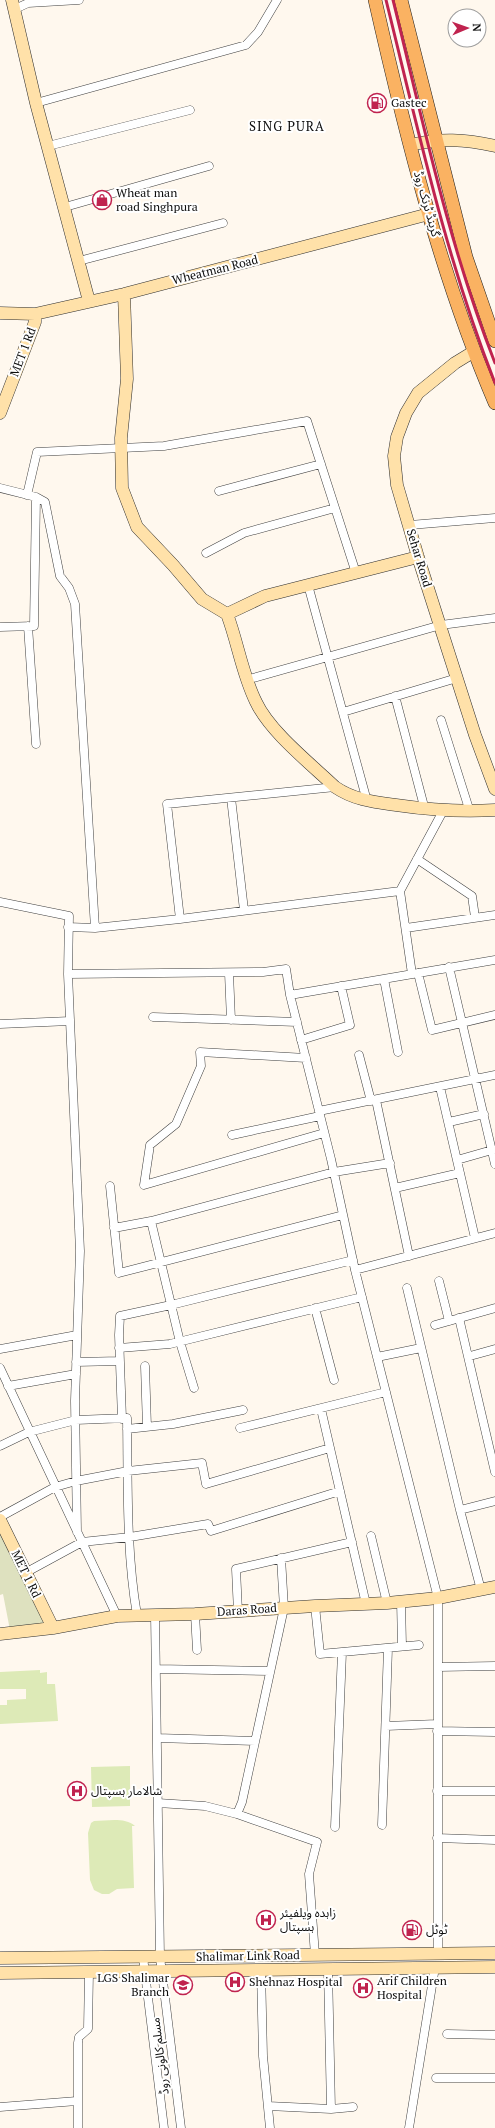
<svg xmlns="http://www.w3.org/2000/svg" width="495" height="2128" font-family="'PT Serif','Noto Sans Arabic',serif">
<rect width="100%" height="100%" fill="#fff8ee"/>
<path fill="#ddeab7" d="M 0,1668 L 0,1672 L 40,1670 L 40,1673 L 47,1672 L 47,1684 L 55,1684 L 58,1721 L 0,1724 L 0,1705 L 7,1705 L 7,1700 L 26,1699 L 26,1689 L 0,1689 Z
M 130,1766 L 130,1806 L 92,1807 L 91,1767 Z
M 94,1821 C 107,1821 125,1817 135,1826 L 132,1826 L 134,1888 L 117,1889 L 109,1894 L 102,1894 L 94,1890 L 90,1880 L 88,1833 L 91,1823 Z"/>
<path fill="#dee1bf" d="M 0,1525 L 49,1625 L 10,1630 L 3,1594 L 0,1595 Z"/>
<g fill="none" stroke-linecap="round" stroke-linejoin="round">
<g stroke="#404040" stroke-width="9">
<path id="street" d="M 15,9 L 28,3 L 79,0
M 36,103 L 246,45 L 258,32 L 277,0
M 48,146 L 190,110
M 65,207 L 209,166
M 79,261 L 223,223
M 0,488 L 36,497 L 45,502 L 60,576 L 69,588 L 75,604 L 95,928
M 219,491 L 321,464
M 27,495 L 37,452 L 164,446 L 307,421 L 356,573
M 410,525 L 495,518
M 206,553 L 244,533 L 335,508
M 308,585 L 367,801
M 28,626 L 36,744
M 0,627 L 34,626 L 36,497
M 246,680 L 441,625 L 495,618
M 395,696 L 425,810
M 343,712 L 457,678
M 441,720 L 470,812
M 231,798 L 244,910
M 417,859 L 472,896 L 475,917
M 0,902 L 69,916 L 68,974 L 80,1251 L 75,1401 L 77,1532
M 180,919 L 167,804 L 335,787
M 68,927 L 95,928 L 180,919 L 400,891
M 406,928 L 495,915
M 449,967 L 495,1164
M 229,973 L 231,1020
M 418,973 L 432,1030 L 495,1015
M 68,974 L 263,972 L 286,969 L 290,995 L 331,1159 L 355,1270 L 438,1598 L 438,1954
M 412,974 L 400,891 L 443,811
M 384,979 L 398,1052
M 290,995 L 495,960
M 153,1017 L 297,1022
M 0,1024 L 70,1021
M 301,1040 L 350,1025 L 341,986
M 359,1055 L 371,1101
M 306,1058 L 200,1052 L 201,1066 L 176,1124 L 150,1145 L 144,1185 L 324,1133
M 440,1087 L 475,1238
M 376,1100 L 409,1256
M 319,1111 L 495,1075
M 449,1122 L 484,1114
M 232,1135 L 320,1116
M 457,1160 L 492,1150
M 110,1186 L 119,1273 L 343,1215
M 395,1188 L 460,1173
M 151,1221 L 334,1172 L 390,1163
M 114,1228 L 151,1221 L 180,1342 L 194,1388
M 355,1270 L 495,1233
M 439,1281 L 449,1321
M 407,1288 L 460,1510
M 315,1308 L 334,1380
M 459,1318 L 495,1472
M 435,1325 L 495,1308
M 119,1348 L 170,1344 L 362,1297
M 0,1349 L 77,1335
M 470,1356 L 495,1349
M 377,1357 L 421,1348
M 76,1362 L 120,1361
M 145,1366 L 147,1427
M 0,1368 L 117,1616
M 8,1386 L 76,1374
M 321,1409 L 366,1604
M 122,1419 L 119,1335 L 120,1316 L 171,1305 L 353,1260
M 240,1428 L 386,1392
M 127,1429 L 173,1424 L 243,1410
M 0,1446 L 29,1432 L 76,1420 L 127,1418 C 128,1483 126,1551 137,1615
M 0,1517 L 55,1487 L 76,1481 L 128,1471 L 202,1463 L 206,1484 L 330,1448
M 371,1536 L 387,1603
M 281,1558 L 284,1608 L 242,1802 L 237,1814 L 317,1842 L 309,1874 L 315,1955
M 25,1573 L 82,1542 L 130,1537 L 208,1524 L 211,1531 L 340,1491
M 481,1590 L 460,1510 L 495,1501
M 401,1601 L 402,1646
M 315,1606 L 320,1654 L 419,1645
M 238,1612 L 236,1569 L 352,1542
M 155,1614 L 160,1957 L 181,2128
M 195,1614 L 197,1650
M 438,1667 L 495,1666
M 156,1669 L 270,1671
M 386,1726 L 437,1724
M 437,1731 L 495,1732
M 157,1738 L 255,1741
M 437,1791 L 495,1791
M 158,1803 L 205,1806 L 237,1814
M 382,1825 L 388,1648
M 335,1827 L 342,1652
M 437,1838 L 495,1840
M 143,1957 L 164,2128
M 328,1969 L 331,2109 L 353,2107
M 261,1970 L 263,2056 L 270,2128
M 447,2034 L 495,2035
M 436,2078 L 495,2078
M 268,2106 L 331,2109
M 0,2107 L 77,2101
M 78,2128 L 78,2043 L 79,2037 L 88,2029 L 89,1972
M 409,2128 L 435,1967"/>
</g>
<g stroke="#2f2f2f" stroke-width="13">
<path id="secondary" d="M 12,0 L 36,103 L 89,301
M 410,145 C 441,138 464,139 495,146
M 124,294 L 127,379 L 121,438 L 122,488 L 137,527 L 173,565 L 202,599 L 227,614 C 238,643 242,674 256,702 C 270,732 311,764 335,787 C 354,800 374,802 396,805 C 430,810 461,812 495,810
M 0,313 L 35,314 L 124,294 L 429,214
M 473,352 L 455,363 L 418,393 L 406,413 L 397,437 L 394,456 L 397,485 L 418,557 L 475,735 L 495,789
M 0,413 L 35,322 L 35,314
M 227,614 L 265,596 L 418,557
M 0,1520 L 53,1628
M 0,1634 L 53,1628 L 117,1616 L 195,1614 L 315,1606 L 387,1603 L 438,1598 L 495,1587
M 0,1958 L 495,1953
M 0,1973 L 495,1967"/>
</g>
<g stroke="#1e1e1e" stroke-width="14">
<path id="primary" d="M 375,0 C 406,137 440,274 495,403
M 401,0 L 466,257 L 495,341"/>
</g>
<use href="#street" stroke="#fff" stroke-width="8"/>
<use href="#secondary" stroke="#ffe1a9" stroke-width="12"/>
<use href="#primary" stroke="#fab262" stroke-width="13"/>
<path stroke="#c0234f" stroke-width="3" d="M 386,0 C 418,129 446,259 495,383
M 393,0 C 423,122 449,246 495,363"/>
</g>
<defs>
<g id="fuel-ring" transform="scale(1)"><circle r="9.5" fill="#fff" stroke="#c0234f" stroke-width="1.5"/><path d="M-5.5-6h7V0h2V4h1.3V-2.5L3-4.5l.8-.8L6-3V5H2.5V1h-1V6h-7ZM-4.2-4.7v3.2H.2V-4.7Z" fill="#c0234f"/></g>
<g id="shop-ring" transform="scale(1)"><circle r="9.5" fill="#fff" stroke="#c0234f" stroke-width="1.5"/><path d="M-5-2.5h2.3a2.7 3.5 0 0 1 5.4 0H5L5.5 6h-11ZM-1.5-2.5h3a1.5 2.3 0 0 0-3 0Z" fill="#c0234f"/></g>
<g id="hospital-ring" transform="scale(1)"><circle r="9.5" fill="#fff" stroke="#c0234f" stroke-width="1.5"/><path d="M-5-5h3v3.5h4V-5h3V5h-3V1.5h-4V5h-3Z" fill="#c0234f"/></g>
<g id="school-ring" transform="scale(1)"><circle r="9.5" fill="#fff" stroke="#c0234f" stroke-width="1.5"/><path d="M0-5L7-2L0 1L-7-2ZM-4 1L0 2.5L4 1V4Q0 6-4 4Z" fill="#c0234f"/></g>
</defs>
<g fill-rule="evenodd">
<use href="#fuel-ring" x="377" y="103"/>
<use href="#shop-ring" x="102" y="200"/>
<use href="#hospital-ring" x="77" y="1791"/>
<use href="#hospital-ring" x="266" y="1920"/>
<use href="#fuel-ring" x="412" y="1930"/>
<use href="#hospital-ring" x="235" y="1982"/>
<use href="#school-ring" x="183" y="1985"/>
<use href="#hospital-ring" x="363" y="1988"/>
</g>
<g text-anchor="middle" stroke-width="4" stroke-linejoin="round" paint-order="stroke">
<g font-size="12" fill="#0d0d0d" stroke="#fff" text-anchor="start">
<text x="391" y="107">Gastec</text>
<text x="116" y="197">Wheat man<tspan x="116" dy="14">road Singhpura</tspan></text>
<text x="91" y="1795">شالامار ہسپتال</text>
<text x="280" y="1917">زاہدہ ویلفیئر<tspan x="280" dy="14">ہسپتال</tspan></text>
<text x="426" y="1934">ٹوٹل</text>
<text x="169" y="1982" text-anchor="end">LGS Shalimar<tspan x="169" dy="14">Branch</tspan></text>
<text x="377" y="1985">Arif Children<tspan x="377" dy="14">Hospital</tspan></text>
<text x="249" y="1986">Shehnaz Hospital</text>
</g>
<g font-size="12" fill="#0d0d0d" stroke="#fff">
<text transform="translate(427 204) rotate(74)" y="4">گرینڈ ٹرنک روڈ</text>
<text transform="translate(215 270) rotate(-14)" y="4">Wheatman Road</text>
<text transform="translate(23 352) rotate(-69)" y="4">MET 1 Rd</text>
<text transform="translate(419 558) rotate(73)" y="4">Sehar Road</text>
<text transform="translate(26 1574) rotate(64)" y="4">MET 1 Rd</text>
<text transform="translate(247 1610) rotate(-4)" y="4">Daras Road</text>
<text transform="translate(248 1956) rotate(-1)" y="4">Shalimar Link Road</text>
<text transform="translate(160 2056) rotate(-97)" y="4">مسلم کالونی روڈ</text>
</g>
<g font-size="13" letter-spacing="1" fill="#0d0d0d" stroke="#fff">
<text x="287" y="131">SING PURA</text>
</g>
</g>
<g transform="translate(467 28) rotate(88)"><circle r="19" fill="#ffffff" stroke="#9e9e9e"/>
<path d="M0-3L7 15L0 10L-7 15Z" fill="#c0234f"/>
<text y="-6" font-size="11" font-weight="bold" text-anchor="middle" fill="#0d0d0d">N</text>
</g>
</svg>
